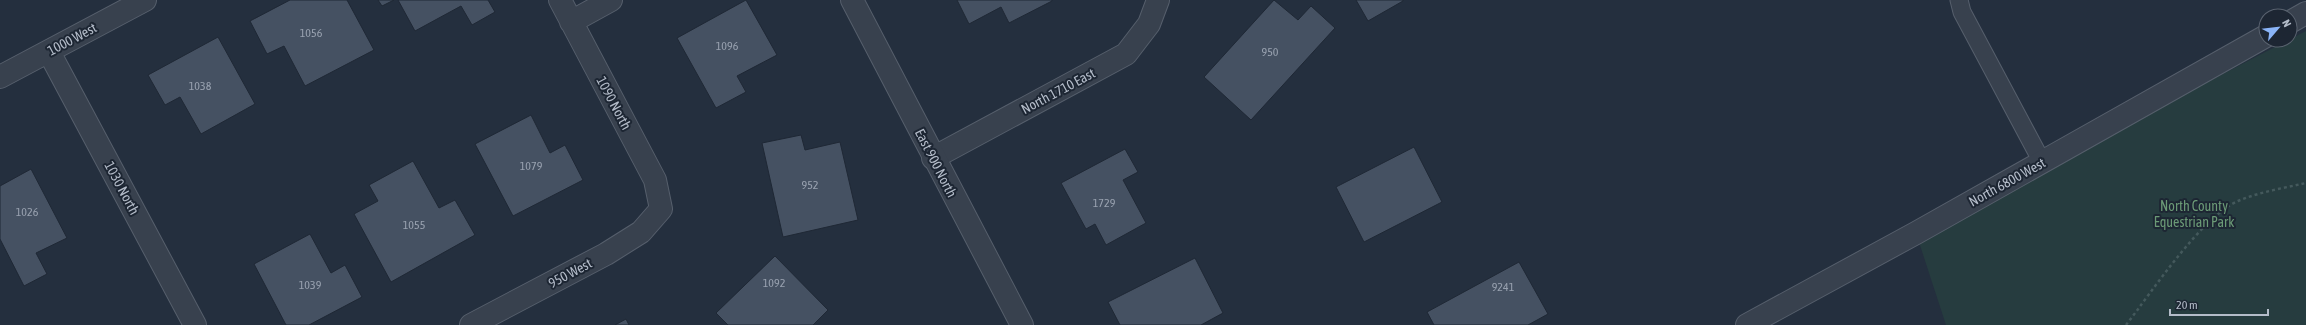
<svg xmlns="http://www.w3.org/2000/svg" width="2306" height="325" font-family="'Asap Condensed',sans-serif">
<rect width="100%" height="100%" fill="#242f3e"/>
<path fill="#263c3f" d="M 2306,31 L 2306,325 L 1946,325 L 1916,233 Z"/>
<path fill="#455162" stroke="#1f2835" d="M 290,0 L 347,0 L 374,50 L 305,86 L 284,46 L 267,54 L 250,21 Z
M 378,0 L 394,0 L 382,6 Z
M 398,0 L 488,0 L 495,12 L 472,25 L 461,6 L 415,31 Z
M 746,0 L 777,55 L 737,76 L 746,92 L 716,108 L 677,38 Z
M 957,0 L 1052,0 L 1052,1 L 1009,23 L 1001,7 L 969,24 Z
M 1274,0 L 1298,20 L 1311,6 L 1335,28 L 1251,120 L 1204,77 Z
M 1356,0 L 1403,0 L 1403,1 L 1368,21 Z
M 218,37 L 255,104 L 201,134 L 180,97 L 165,105 L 148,75 Z
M 531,115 L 550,153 L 565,145 L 583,180 L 513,216 L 475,144 Z
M 801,135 L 805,150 L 840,142 L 858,220 L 783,237 L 762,143 Z
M 1414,147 L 1442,202 L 1364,242 L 1336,187 Z
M 1125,149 L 1138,172 L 1123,180 L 1146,223 L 1106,245 L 1095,224 L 1086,229 L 1061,183 Z
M 413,161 L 439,208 L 455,200 L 475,235 L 391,282 L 354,214 L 378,201 L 369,185 Z
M 31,169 L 67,238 L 36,253 L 47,274 L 24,286 L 0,239 L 0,186 Z
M 310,234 L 331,273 L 345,265 L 362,297 L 309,325 L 286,325 L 254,264 Z
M 775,256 L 828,310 L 813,325 L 728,325 L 716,313 Z
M 1195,258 L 1223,313 L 1201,325 L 1120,325 L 1108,302 Z
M 1519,262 L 1548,314 L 1528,325 L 1434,325 L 1427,312 Z
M 626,319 L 629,325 L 615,325 Z"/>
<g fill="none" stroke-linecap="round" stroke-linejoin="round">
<g stroke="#565f6c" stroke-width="19">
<path id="service" d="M 1959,0 L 1962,12 L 2042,162"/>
</g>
<g stroke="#565f6c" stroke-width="24">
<path id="minor" d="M 571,22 L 611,0
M 49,52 L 195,325
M 0,77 L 145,0
M 933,158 L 1126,54 L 1149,24 L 1158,0
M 471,325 L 606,254 L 641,232 L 661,209 L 655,180 L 560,0"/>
</g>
<g stroke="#565f6c" stroke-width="24">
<path id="tertiary" d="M 852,0 L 1022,325
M 2290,22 L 2306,13
M 1747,325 L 1916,233 L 2266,36"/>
</g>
<path stroke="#44595c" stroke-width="2.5" stroke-dasharray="3 3" stroke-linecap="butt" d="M 2126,325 C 2151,293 2202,216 2238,201 C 2259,192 2284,188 2306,183"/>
<use href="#service" stroke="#38414e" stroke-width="17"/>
<use href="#minor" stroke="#38414e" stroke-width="22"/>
<use href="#tertiary" stroke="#38414e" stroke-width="22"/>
</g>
<g text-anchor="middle" stroke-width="4" stroke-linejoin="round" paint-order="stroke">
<g font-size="12" fill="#98a1af">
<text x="311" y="37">1056</text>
<text x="727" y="50">1096</text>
<text x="1270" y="56">950</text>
<text x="200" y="90">1038</text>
<text x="531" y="170">1079</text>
<text x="810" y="189">952</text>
<text x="1104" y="207">1729</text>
<text x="27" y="216">1026</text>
<text x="414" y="229">1055</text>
<text x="774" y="287">1092</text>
<text x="310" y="289">1039</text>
<text x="1503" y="291">9241</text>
</g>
<g font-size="14" fill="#b4bcc9" stroke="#1d2633">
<text transform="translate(72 39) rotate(-28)" y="5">1000 West</text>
<text transform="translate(1058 91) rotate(-28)" y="5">North 1710 East</text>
<text transform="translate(614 103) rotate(62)" y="5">1090 North</text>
<text transform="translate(936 163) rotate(63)" y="5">East 900 North</text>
<text transform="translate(2007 182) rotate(-29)" y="5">North 6800 West</text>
<text transform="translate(122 188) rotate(62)" y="5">1030 North</text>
<text transform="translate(570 273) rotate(-28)" y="5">950 West</text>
</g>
<g font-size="14" fill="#6b9a76" stroke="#1d2633">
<text x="2194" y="211">North County<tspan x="2194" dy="16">Equestrian Park</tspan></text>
</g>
</g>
<g transform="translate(2278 28) rotate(62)"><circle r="19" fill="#1d2633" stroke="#59626f"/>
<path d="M0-3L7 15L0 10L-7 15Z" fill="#8ab4f8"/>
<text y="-6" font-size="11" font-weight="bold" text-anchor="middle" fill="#b4bcc9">N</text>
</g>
<path d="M2170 309v6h98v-6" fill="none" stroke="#b4bcc9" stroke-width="2"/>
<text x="2176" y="309" font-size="12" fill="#b4bcc9" stroke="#1d2633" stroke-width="3" paint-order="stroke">20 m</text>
</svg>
